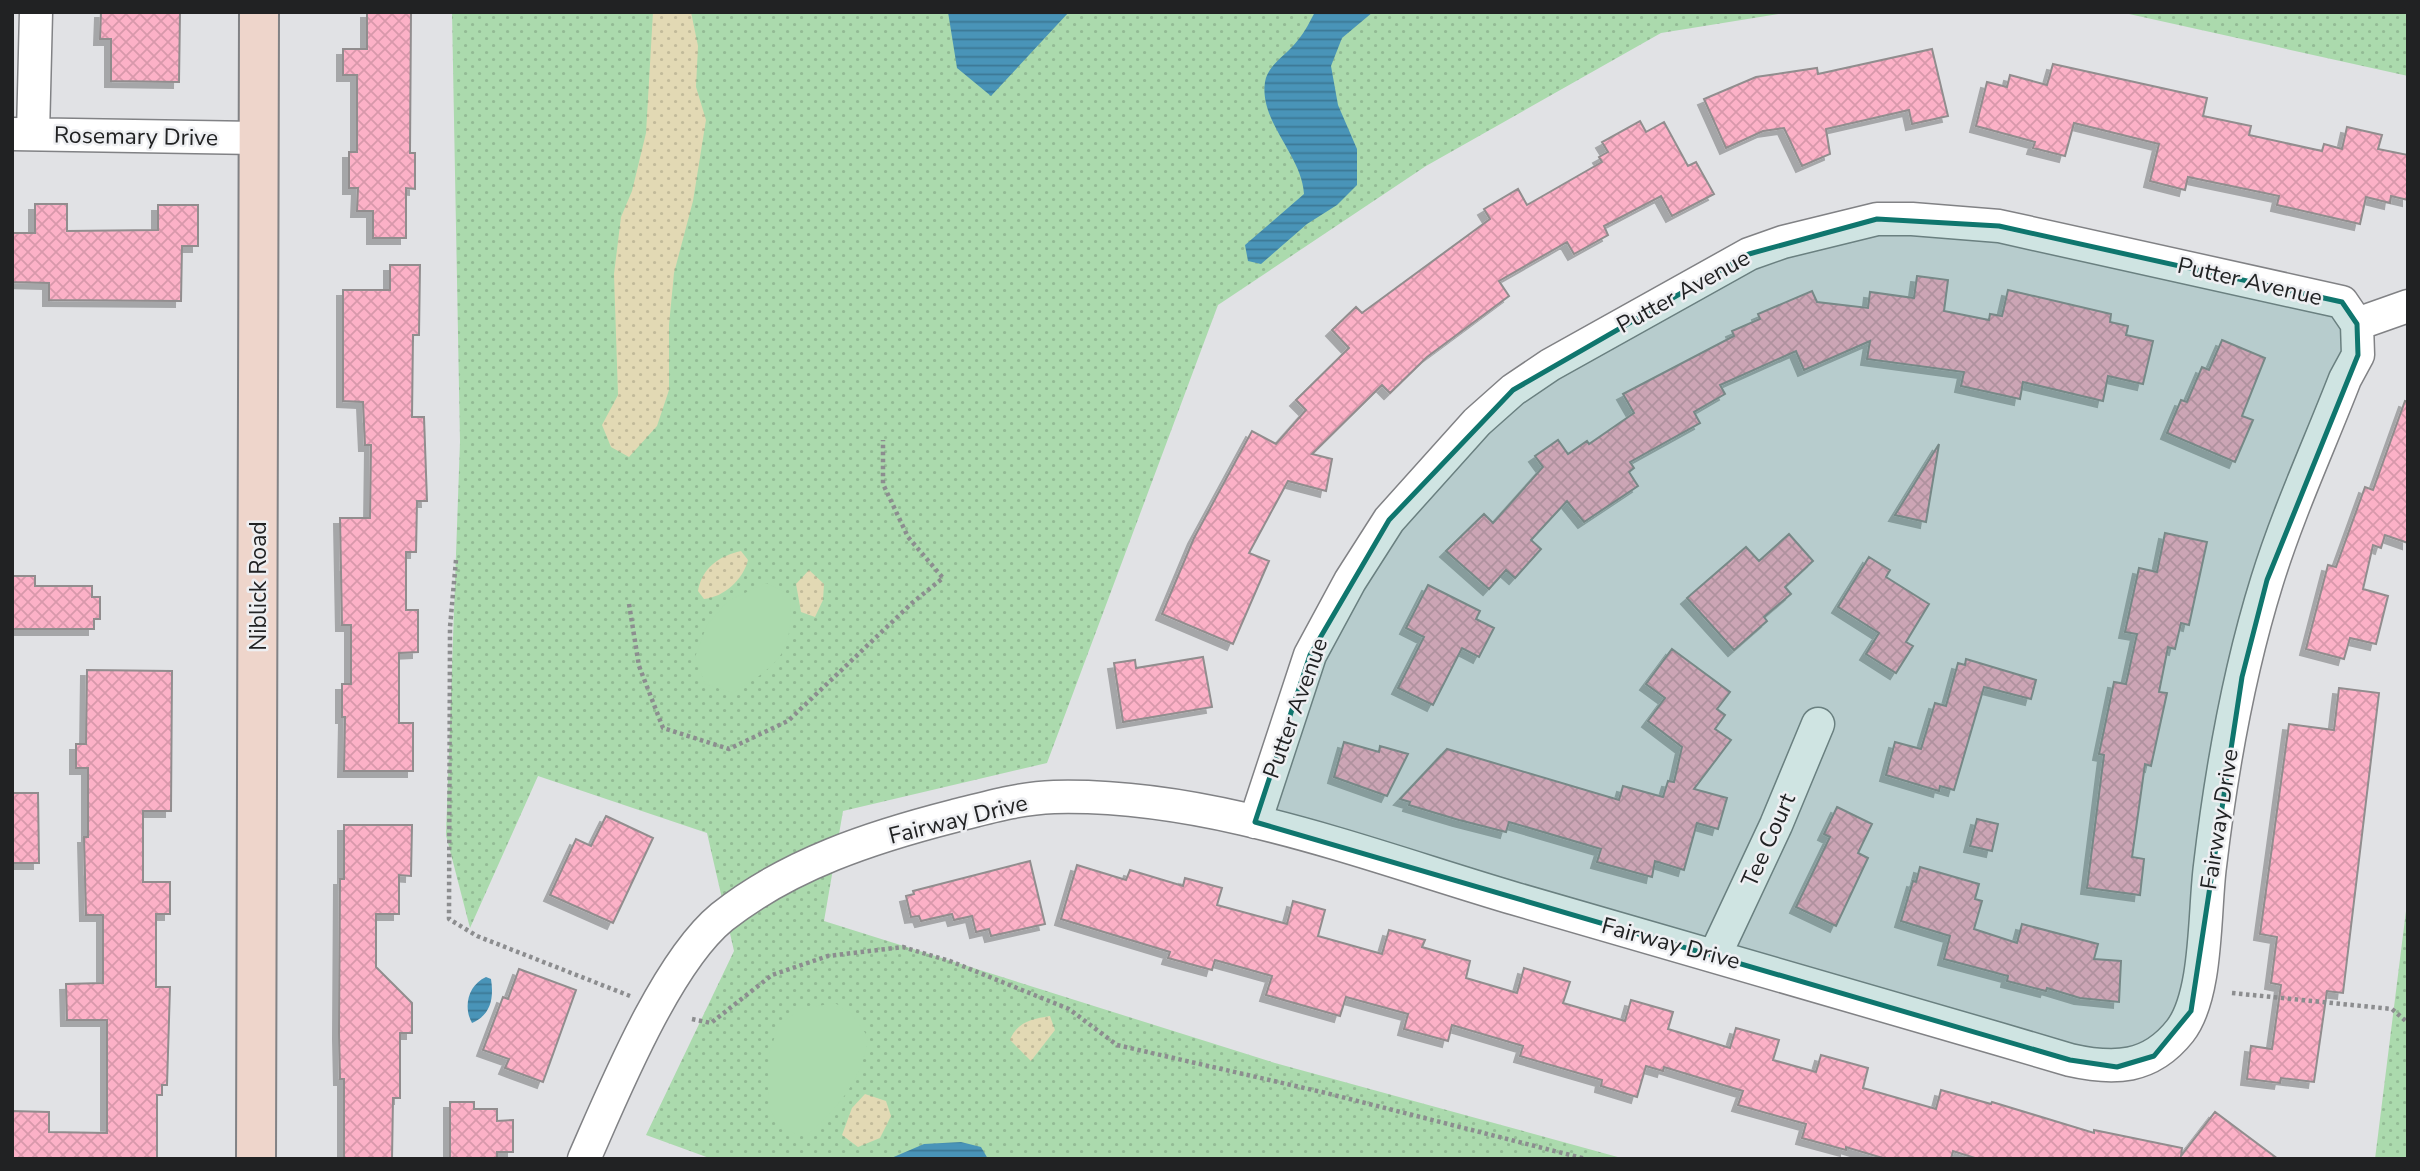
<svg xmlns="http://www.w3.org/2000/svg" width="2420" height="1171" font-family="'Nunito Sans',sans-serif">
<defs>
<pattern id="grass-dots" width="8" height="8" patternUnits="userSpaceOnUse" patternTransform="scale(1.75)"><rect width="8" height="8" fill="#abdaad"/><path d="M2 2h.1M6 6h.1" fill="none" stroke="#93bb95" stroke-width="1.8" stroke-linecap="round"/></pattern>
<pattern id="sand-dots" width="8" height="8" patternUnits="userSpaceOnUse" patternTransform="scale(1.75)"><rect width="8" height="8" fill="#e2d9b4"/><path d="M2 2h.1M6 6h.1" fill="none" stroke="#c2ba9a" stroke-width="1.8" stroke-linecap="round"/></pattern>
<pattern id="water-rules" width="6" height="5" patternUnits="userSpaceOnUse" patternTransform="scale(1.75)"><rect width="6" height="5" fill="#4994b8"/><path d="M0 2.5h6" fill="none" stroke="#3c7895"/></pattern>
<pattern id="building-cross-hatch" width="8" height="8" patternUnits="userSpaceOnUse" patternTransform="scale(1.75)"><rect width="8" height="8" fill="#fcb1c7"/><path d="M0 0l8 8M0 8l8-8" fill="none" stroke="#d898ab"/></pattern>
<filter id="shadow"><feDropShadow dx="-6" dy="6" stdDeviation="0" flood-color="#0004"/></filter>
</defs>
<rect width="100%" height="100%" fill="#e1e2e5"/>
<path fill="url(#grass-dots)" d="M 452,12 L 1791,12 L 1661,33 L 1426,166 L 1218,305 L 1047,763 L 843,811 L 824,921 L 1275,1063 L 1625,1159 L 712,1159 L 646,1135 L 734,951 L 707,833 L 538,776 L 470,928 L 446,835 L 460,442 Z
M 2120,12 L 2408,12 L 2408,76 Z
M 2408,895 L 2408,1159 L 2375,1159 Z"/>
<path fill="url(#sand-dots)" d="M 653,12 L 691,12 L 698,46 L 696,87 L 706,120 L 693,201 L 674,273 L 669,325 L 669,390 L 657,426 L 629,457 L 611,447 L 602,425 L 618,395 L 614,274 L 621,217 L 632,191 L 646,133 Z
M 741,551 L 748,560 C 743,580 724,597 704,599 L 698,591 C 702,568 719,556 741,551 Z
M 809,570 L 824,584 L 823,600 L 815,617 L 801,612 L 796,584 Z
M 1050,1016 L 1055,1030 L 1031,1061 L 1010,1040 C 1017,1022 1032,1019 1050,1016 Z
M 865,1094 L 886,1101 L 891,1116 L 880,1138 L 858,1147 L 842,1135 L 852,1108 Z"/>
<path fill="#abdaad" d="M 766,583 L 790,595 C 793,654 782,662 733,693 L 705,684 L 695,657 L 707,625 L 728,601 Z
M 835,1003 L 852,1014 L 868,1037 C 863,1080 837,1109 805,1137 L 779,1127 L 769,1107 L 768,1081 L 770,1051 L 779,1024 L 801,1009 Z"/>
<path fill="url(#water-rules)" d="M 948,12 L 1069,12 L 991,96 L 957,68 Z
M 1315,12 L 1373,12 L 1342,38 L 1331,66 L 1338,105 L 1357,149 L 1357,185 L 1337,205 L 1307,224 L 1261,264 L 1248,261 L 1245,245 L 1304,194 C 1302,155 1259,122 1265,82 C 1268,64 1288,54 1298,40 C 1305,32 1310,21 1315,12 Z
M 486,977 L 491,979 C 494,998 491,1015 472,1023 C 463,1007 468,985 486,977 Z
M 961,1142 L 981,1147 L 988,1159 L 889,1159 L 924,1144 Z"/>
<path fill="url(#building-cross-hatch)" stroke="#918d8e" stroke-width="2" filter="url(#shadow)" d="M 101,12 L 180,12 L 179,82 L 111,81 L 111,39 L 100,39 Z
M 367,12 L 411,12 L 410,153 L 415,153 L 415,189 L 406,188 L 406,238 L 373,238 L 373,211 L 357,211 L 358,188 L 349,188 L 349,152 L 357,152 L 357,75 L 343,75 L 343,49 L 367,49 Z
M 1932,49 L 1948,116 L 1912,124 L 1909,110 L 1826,129 L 1830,154 L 1802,166 L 1784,128 L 1763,131 L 1726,148 L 1704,99 L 1756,77 L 1817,68 L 1818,74 Z
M 2053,64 L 2207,98 L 2203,116 L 2251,126 L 2249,135 L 2322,151 L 2324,144 L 2342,149 L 2347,127 L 2382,135 L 2378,149 L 2408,155 L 2408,200 L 2391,196 L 2390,203 L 2366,197 L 2360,224 L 2277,205 L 2279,196 L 2188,177 L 2185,190 L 2150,181 L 2159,144 L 2074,123 L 2065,156 L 2033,148 L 2035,142 L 1976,126 L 1987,82 L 2007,87 L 2010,75 L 2047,85 Z
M 1640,121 L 1646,132 L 1664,122 L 1688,166 L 1696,162 L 1714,194 L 1672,216 L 1661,196 L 1604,226 L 1608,235 L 1574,254 L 1567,242 L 1499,281 L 1509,296 L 1427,357 L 1390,393 L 1382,385 L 1312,454 L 1332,459 L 1326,491 L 1288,481 L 1249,553 L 1269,561 L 1233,644 L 1162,614 L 1194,538 L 1252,431 L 1276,444 L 1306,410 L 1296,400 L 1349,348 L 1332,330 L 1356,307 L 1362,313 L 1490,219 L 1484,209 L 1518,189 L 1527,205 L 1602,162 L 1599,157 L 1608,152 L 1602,142 Z
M 35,204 L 67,204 L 67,231 L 158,230 L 158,205 L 198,205 L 198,246 L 182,246 L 181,301 L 49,300 L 49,283 L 12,282 L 12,233 L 35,233 Z
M 390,265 L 420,265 L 419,335 L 413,335 L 412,417 L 424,417 L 427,501 L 417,501 L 416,552 L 406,552 L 406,610 L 418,610 L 418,652 L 399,653 L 399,723 L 413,723 L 413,771 L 344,771 L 345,717 L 342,717 L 342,684 L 351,684 L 351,625 L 342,625 L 340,518 L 370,518 L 371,445 L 365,445 L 363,402 L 343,401 L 343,290 L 390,290 Z
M 1917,276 L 1948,280 L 1944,311 L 1989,320 L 1990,314 L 2002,316 L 2008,290 L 2111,314 L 2110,322 L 2128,326 L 2126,335 L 2153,341 L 2143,384 L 2108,376 L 2103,401 L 2023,382 L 2020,399 L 1961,386 L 1964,372 L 1867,359 L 1870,341 L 1804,370 L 1796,351 L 1720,385 L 1725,394 L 1694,412 L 1700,423 L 1630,462 L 1634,468 L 1629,472 L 1638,486 L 1584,522 L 1567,501 L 1531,540 L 1541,549 L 1515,578 L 1506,570 L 1489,589 L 1446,551 L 1484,514 L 1493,523 L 1543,467 L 1535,456 L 1558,440 L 1568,454 L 1587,441 L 1589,444 L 1634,413 L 1623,394 L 1734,336 L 1732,331 L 1760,319 L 1758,314 L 1812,291 L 1817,302 L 1868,308 L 1870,292 L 1914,298 Z
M 2222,340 L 2265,358 L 2242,416 L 2253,420 L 2235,462 L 2167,433 L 2181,400 L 2187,402 L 2202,367 L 2209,370 Z
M 2405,401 L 2408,402 L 2408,543 L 2385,535 L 2381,548 L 2373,545 L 2363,589 L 2388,596 L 2376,644 L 2350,638 L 2344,659 L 2306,649 L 2328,565 L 2336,567 L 2365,487 L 2373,490 Z
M 1939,444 L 1926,522 L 1895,515 Z
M 2165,533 L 2207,542 L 2189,625 L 2181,623 L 2175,649 L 2168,647 L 2159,692 L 2167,693 L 2151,766 L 2145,764 L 2132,857 L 2144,859 L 2140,895 L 2087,888 L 2104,755 L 2099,754 L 2114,682 L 2126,684 L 2137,634 L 2125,632 L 2139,568 L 2157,572 Z
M 1789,534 L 1813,561 L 1785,587 L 1791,594 L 1764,617 L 1767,621 L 1734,650 L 1687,598 L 1746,547 L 1759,561 Z
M 1869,557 L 1890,570 L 1886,577 L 1929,604 L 1906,642 L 1913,646 L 1896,673 L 1866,654 L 1879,633 L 1838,607 Z
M 12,576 L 35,576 L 35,586 L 92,586 L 92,597 L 100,597 L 100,619 L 94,619 L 94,629 L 12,629 Z
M 1428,585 L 1480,611 L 1476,619 L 1494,628 L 1479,657 L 1462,648 L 1433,705 L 1398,688 L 1424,637 L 1406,628 Z
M 1672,649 L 1730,692 L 1717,709 L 1725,715 L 1715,729 L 1731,740 L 1694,789 L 1727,798 L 1718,829 L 1697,823 L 1684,870 L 1655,861 L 1652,877 L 1597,862 L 1601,849 L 1509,822 L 1506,832 L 1459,820 L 1409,805 L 1410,802 L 1400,799 L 1447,749 L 1619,800 L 1623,786 L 1663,797 L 1668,781 L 1674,782 L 1682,747 L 1648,721 L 1665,698 L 1646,684 Z
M 1203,657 L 1212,707 L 1123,722 L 1114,663 L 1135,660 L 1136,668 Z
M 1966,659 L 2036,680 L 2031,699 L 1984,687 L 1954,790 L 1940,786 L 1939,791 L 1886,775 L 1895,742 L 1921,749 L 1935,703 L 1946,706 L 1958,663 L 1965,665 Z
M 87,670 L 172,671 L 171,811 L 143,811 L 143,882 L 170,882 L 170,914 L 156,914 L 156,987 L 170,987 L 167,1085 L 162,1085 L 162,1095 L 157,1095 L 157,1159 L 12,1159 L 12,1111 L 49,1112 L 49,1132 L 107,1133 L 107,1020 L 67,1020 L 66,984 L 103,983 L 103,915 L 86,915 L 84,837 L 88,837 L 88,768 L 76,768 L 76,744 L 86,744 Z
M 2339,688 L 2379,693 L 2343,993 L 2327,991 L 2314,1082 L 2281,1078 L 2280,1083 L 2247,1079 L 2251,1046 L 2272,1049 L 2281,985 L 2271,983 L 2277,937 L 2260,934 L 2289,724 L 2334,730 Z
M 1344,742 L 1379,752 L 1380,746 L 1408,754 L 1387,796 L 1334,777 Z
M 12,793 L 38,793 L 39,863 L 12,863 Z
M 1837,807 L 1872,824 L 1858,853 L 1868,858 L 1836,926 L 1796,907 L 1830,837 L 1824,834 Z
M 606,816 L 653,838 L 613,923 L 550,895 L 576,839 L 591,846 Z
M 1977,819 L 1998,824 L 1992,851 L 1970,846 Z
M 344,825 L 412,825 L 411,876 L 399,875 L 399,914 L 376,914 L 376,967 L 412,1003 L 412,1033 L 400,1033 L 400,1098 L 393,1098 L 392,1159 L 344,1159 L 344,1079 L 340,1079 L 339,1033 L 340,879 L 344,879 Z
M 1030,861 L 1045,924 L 991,936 L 989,929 L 976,932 L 972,916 L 954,920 L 952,914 L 921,921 L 919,916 L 911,917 L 906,896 L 914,894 L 913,891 Z
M 1077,865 L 1126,880 L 1130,870 L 1183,886 L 1185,878 L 1222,888 L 1217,905 L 1287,924 L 1293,901 L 1325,910 L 1318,936 L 1382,954 L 1389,930 L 1425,940 L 1422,947 L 1470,961 L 1466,978 L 1517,993 L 1524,968 L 1570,982 L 1563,1003 L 1625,1021 L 1631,1000 L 1673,1012 L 1668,1029 L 1730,1048 L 1736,1028 L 1779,1040 L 1773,1060 L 1816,1072 L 1821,1055 L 1868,1068 L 1863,1088 L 1936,1109 L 1941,1090 L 1991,1104 L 1992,1102 L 2094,1133 L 2094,1130 L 2182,1148 L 2181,1156 L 2215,1112 L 2278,1159 L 1978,1159 L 1953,1151 L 1951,1159 L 1886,1159 L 1846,1147 L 1846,1150 L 1802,1138 L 1806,1124 L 1738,1105 L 1743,1091 L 1664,1067 L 1663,1071 L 1646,1066 L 1637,1097 L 1601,1086 L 1602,1080 L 1520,1056 L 1523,1046 L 1452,1025 L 1448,1041 L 1404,1029 L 1408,1014 L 1346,997 L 1340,1016 L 1266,995 L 1272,976 L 1215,960 L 1212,970 L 1168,958 L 1170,952 L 1061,919 Z
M 1920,867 L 1979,884 L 1975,899 L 1982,901 L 1974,929 L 2017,943 L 2022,924 L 2098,944 L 2094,959 L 2121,961 L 2119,1002 L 2080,998 L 2047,988 L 2046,991 L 2007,981 L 2008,976 L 1944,959 L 1950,936 L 1901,921 L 1913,881 L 1916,882 Z
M 519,969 L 576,990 L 543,1082 L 505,1068 L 509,1059 L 483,1050 L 503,997 L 508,999 Z
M 450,1102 L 474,1102 L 474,1109 L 497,1109 L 497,1121 L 513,1120 L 513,1152 L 497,1152 L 497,1159 L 450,1159 Z"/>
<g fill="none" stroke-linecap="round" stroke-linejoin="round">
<g stroke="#818285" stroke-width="35">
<path id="minor" d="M 12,134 L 259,138
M 33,134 L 36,12
M 2357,324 L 2408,306
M 1255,822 L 1310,655 L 1350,581 L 1389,520 L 1477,422 L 1513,390 L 1550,365 L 1749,254 L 1783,242 L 1877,219 L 1912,219 L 1999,226 L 2342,302 L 2357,324
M 1715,955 L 1776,825 L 1818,724
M 584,1159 C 614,1091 666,963 722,917 C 789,864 872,837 954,816 C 986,808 1020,798 1054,797 C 1211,793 1367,855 1516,899 C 1701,954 1886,1005 2070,1060 C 2114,1070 2150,1069 2180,1031 C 2208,995 2204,911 2210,866 C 2221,773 2239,671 2267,581 C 2288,513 2319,446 2345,379 L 2358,355 L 2357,324"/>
</g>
<g stroke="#818285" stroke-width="42">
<path id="secondary" d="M 256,1159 L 259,12"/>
</g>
<path stroke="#8c8d8f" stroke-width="4.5" stroke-dasharray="3.5 3.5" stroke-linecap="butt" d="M 456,560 L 450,627 L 449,919 L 477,936 L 630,996
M 629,604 L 639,666 L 663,728 L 729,749 L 788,721 L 912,603 L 943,578 L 908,537 L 883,484 L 883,440
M 2232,993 L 2392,1009 L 2408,1023
M 692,1019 L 711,1023 L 772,975 L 828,956 L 903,947 L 950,961 L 1069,1009 L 1117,1045 L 1326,1093 L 1586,1159"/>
<use href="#minor" stroke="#fff" stroke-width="32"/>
<use href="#secondary" stroke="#eed5cb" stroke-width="38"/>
</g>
<path fill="#0f766e" fill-opacity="0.2" stroke="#0f766e" stroke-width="5" stroke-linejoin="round" d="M 1877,219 L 1999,226 L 2342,302 L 2357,324 L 2358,355 L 2267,580 L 2242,677 L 2191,1011 L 2154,1056 L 2117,1067 L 2070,1060 L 1255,822 L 1310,655 L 1389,520 L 1513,390 L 1749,254 Z"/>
<g text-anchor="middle" stroke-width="5" stroke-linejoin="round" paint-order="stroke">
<g font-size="23" fill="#212223" stroke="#eeeff2">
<text transform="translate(136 136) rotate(1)" y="8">Rosemary Drive</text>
<text transform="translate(2250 281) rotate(13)" y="8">Putter Avenue</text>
<text transform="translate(1683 291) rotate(-29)" y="8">Putter Avenue</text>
<text transform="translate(258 586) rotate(-90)" y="8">Niblick Road</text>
<text transform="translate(1295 708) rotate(-70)" y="8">Putter Avenue</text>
<text transform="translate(958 819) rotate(-14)" y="8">Fairway Drive</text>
<text transform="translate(2219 819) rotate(-81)" y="8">Fairway Drive</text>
<text transform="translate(1768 840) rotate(-66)" y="8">Tee Court</text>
<text transform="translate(1671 943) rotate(15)" y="8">Fairway Drive</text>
</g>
</g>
<rect width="2420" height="1171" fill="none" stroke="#212223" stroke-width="28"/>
</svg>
